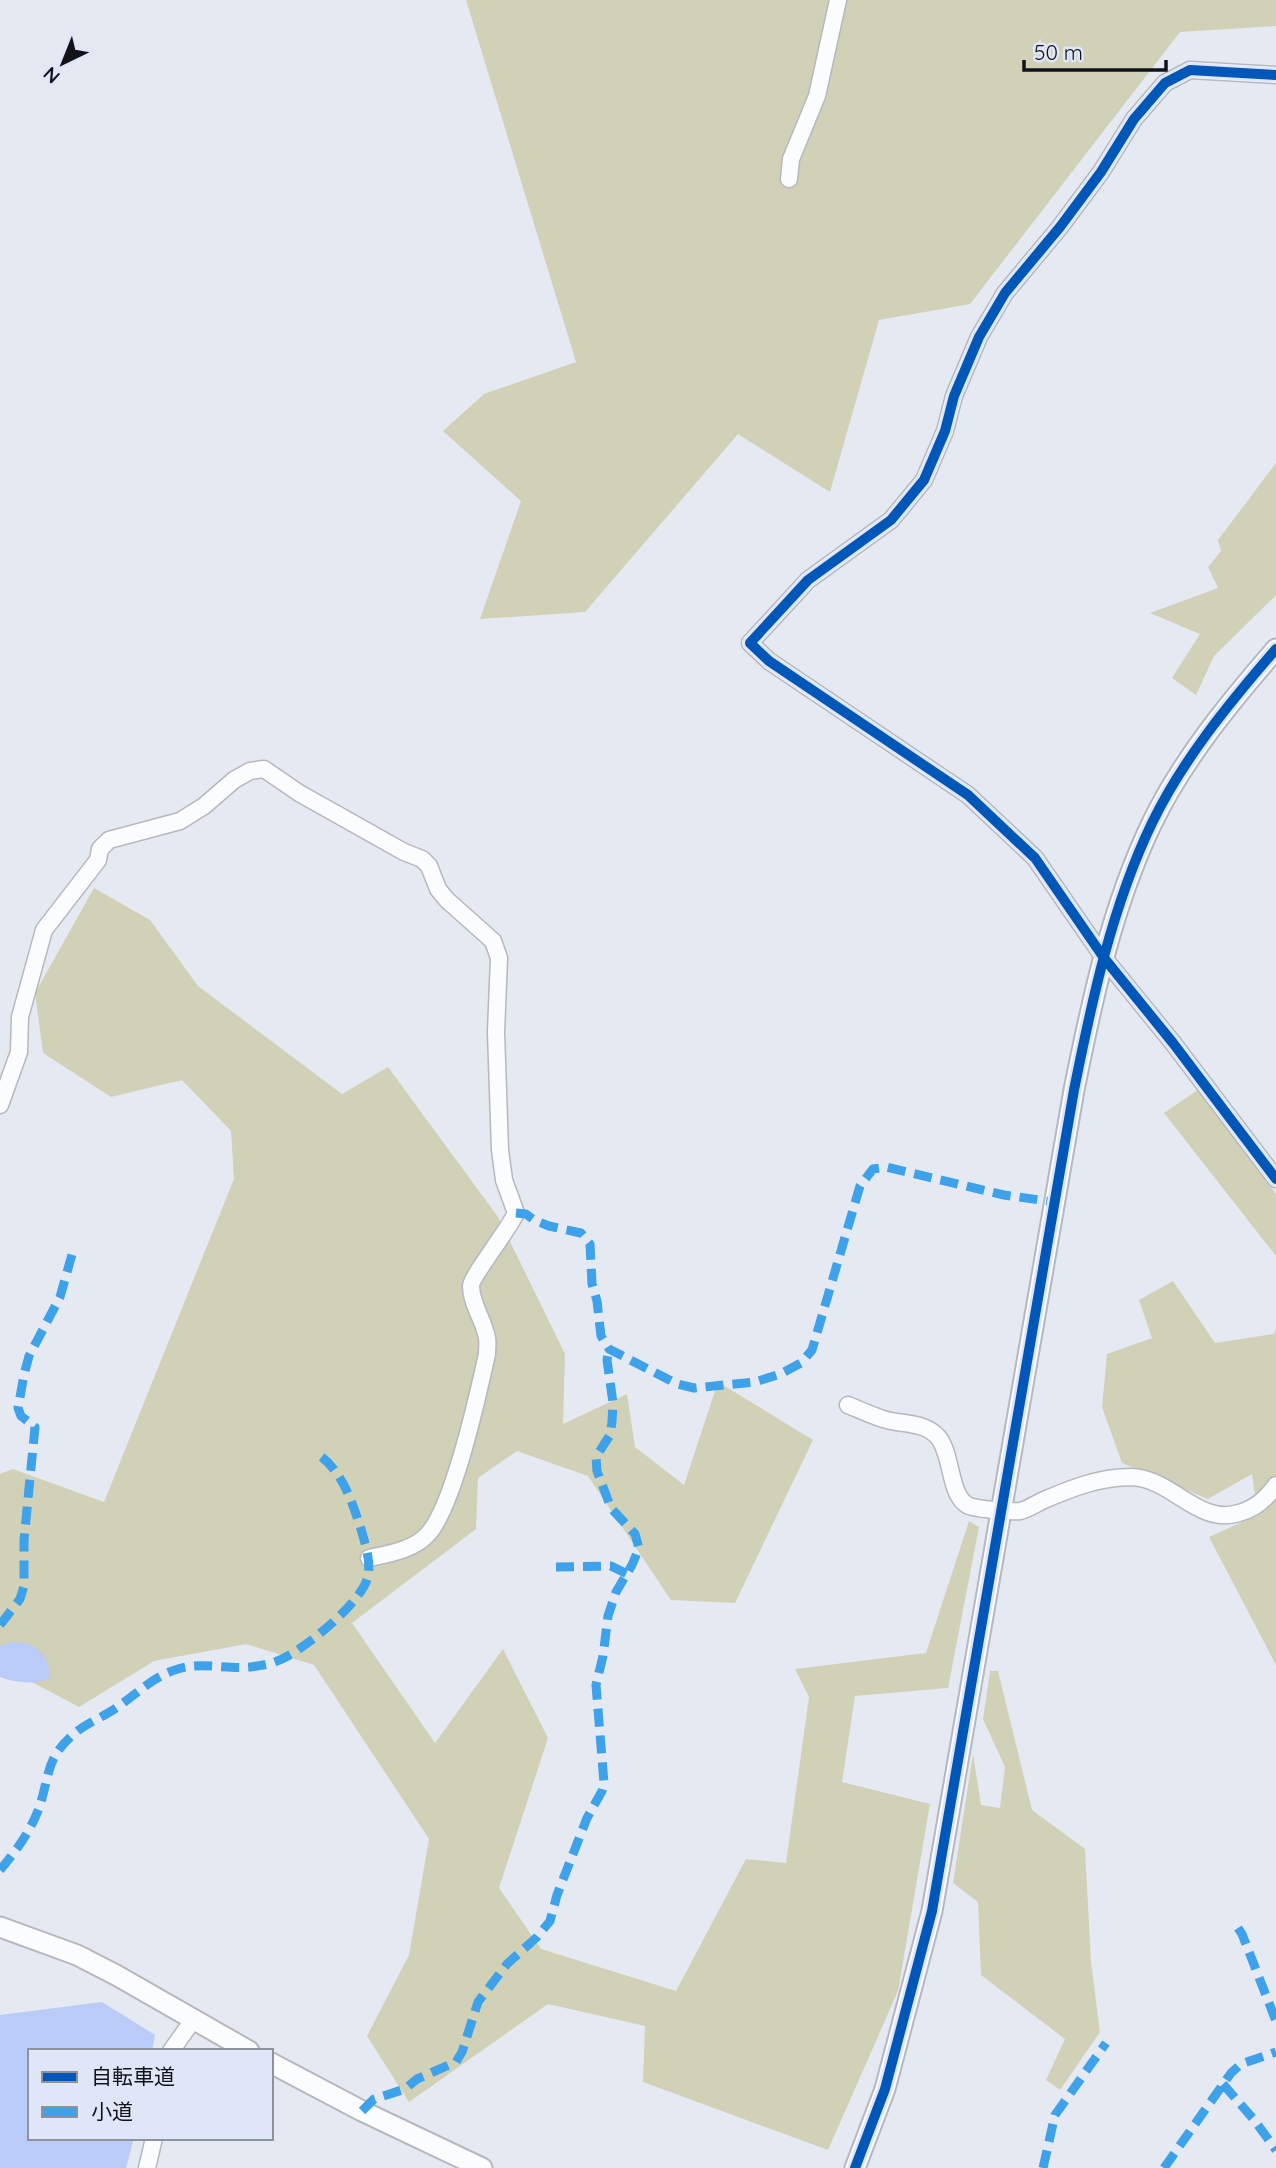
<svg xmlns="http://www.w3.org/2000/svg" width="1276" height="2168" font-family="Quicksand,'Noto Sans JP',sans-serif">
<rect width="100%" height="100%" fill="#e5e9f2"/>
<path fill="#d1d1b8" d="M 466,0 L 1276,0 L 1276,26 L 1180,32 L 970,304 L 879,320 L 830,492 L 738,434 L 585,612 L 480,619 L 521,501 L 443,431 L 484,394 L 576,362 Z
M 1276,463 L 1276,595 L 1214,656 L 1196,695 L 1172,678 L 1200,634 L 1150,613 L 1218,588 L 1208,567 L 1221,551 L 1218,540 Z
M 94,888 L 150,920 L 198,986 L 342,1094 L 388,1067 L 498,1217 L 565,1354 L 563,1424 L 627,1394 L 635,1447 L 684,1485 L 718,1382 L 813,1440 L 735,1603 L 671,1600 L 588,1476 L 517,1451 L 478,1478 L 476,1529 L 352,1623 L 435,1743 L 503,1649 L 548,1738 L 499,1888 L 541,1949 L 676,1991 L 746,1859 L 786,1863 L 809,1697 L 795,1669 L 926,1653 L 969,1521 L 979,1527 L 948,1688 L 855,1696 L 842,1782 L 930,1804 L 898,1991 L 828,2150 L 643,2082 L 645,2026 L 548,2004 L 409,2102 L 367,2036 L 409,1955 L 429,1839 L 314,1665 L 246,1644 L 154,1661 L 79,1707 L 0,1665 L 0,1474 L 13,1469 L 104,1502 L 234,1179 L 231,1131 L 182,1080 L 111,1097 L 43,1053 L 35,993 Z
M 1199,1089 L 1276,1194 L 1276,1256 L 1164,1113 Z
M 1173,1281 L 1215,1343 L 1274,1334 L 1276,1328 L 1276,1665 L 1209,1537 L 1258,1515 L 1252,1474 L 1208,1499 L 1122,1463 L 1102,1407 L 1107,1354 L 1152,1338 L 1139,1300 Z
M 990,1671 L 998,1671 L 1032,1810 L 1085,1849 L 1091,1962 L 1100,2032 L 1060,2090 L 1046,2080 L 1065,2039 L 981,1975 L 978,1902 L 953,1883 L 973,1754 L 981,1805 L 1000,1808 L 1005,1767 L 983,1719 Z"/>
<path fill="#bacbf7" d="M 13,1642 C 33,1641 52,1655 49,1678 C 37,1686 13,1682 0,1677 L 0,1646 Z
M 102,2002 L 155,2035 L 152,2051 L 30,2051 L 30,2138 L 134,2138 L 126,2168 L 0,2168 L 0,2015 Z"/>
<g fill="none" stroke-linecap="round" stroke-linejoin="round">
<g stroke="#b5b8bf" stroke-width="19">
<path id="minor" d="M 1276,75 L 1190,70 L 1165,83 L 1134,119 L 1101,172 L 1060,227 L 1005,293 L 979,337 L 954,396 L 945,431 L 924,480 L 891,520 L 808,580 L 750,643 L 769,661 L 968,795 L 1035,858 L 1104,958 L 1173,1043 L 1276,1179
M 789,179 L 791,159 L 817,96 L 838,0
M 0,1105 L 19,1052 L 20,1017 L 44,930 L 98,860 L 100,849 L 109,840 L 180,821 L 204,806 L 234,780 L 250,771 L 264,769 L 299,793 L 404,852 L 422,859 L 429,866 L 438,889 L 447,900 L 493,941 L 499,958 L 496,1032 L 500,1150 L 504,1180 L 516,1213 C 509,1229 471,1277 471,1286 C 471,1304 484,1320 487,1338 C 488,1343 487,1349 487,1354 C 478,1395 454,1505 428,1534 C 414,1550 388,1554 369,1558
M 848,1405 C 860,1410 871,1415 883,1419 C 901,1425 924,1421 938,1437 C 952,1453 949,1494 967,1505 C 974,1509 1010,1512 1020,1511 C 1027,1510 1037,1503 1044,1500 C 1072,1488 1100,1477 1131,1477 C 1172,1478 1198,1526 1239,1513 C 1254,1509 1267,1498 1276,1485
M 171,2051 L 193,2020
M 147,2168 L 154,2138"/>
</g>
<g stroke="#b5b8bf" stroke-width="23">
<path id="tertiary" d="M 0,1927 L 77,1955 L 116,1975 L 249,2051
M 271,2063 L 362,2111 L 482,2168
M 855,2168 L 885,2089 L 932,1911 L 1074,1090 C 1092,1000 1112,906 1152,823 C 1183,759 1230,702 1276,649"/>
</g>
<use href="#minor" stroke="#fbfcfd" stroke-width="16"/>
<use href="#tertiary" stroke="#fbfcfd" stroke-width="19"/>
<path stroke="#3da2ea" stroke-width="9" stroke-dasharray="18 9" stroke-linecap="butt" d="M 516,1213 L 526,1214 L 534,1220 L 549,1226 L 581,1233 L 590,1244 L 592,1284 L 597,1301 L 601,1336 L 609,1349 L 677,1384 L 694,1388 L 755,1382 L 780,1374 L 801,1363 L 812,1350 L 860,1186 L 873,1169 L 886,1167 L 1004,1195 L 1054,1202
M 556,1567 L 611,1566 L 627,1574
M 0,1625 L 20,1599 L 24,1586 L 24,1540 L 35,1427 L 21,1416 L 18,1408 L 24,1375 L 29,1356 L 60,1297 L 73,1251
M 0,1870 C 17,1850 33,1828 41,1802 C 50,1771 47,1757 75,1733 C 87,1723 103,1717 116,1708 C 137,1694 153,1676 178,1669 C 202,1661 231,1671 257,1666 C 263,1665 271,1664 277,1661 C 302,1652 363,1602 368,1576 C 371,1560 365,1544 361,1529 C 352,1502 342,1469 316,1453
M 1238,1928 L 1242,1934 L 1276,2021
M 1223,2084 L 1255,2121 L 1276,2150
M 362,2111 L 374,2099 L 405,2089 L 417,2079 L 456,2062 L 462,2052 L 478,2002 L 507,1964 L 537,1937 L 550,1921 L 557,1895 L 587,1818 L 602,1791 L 604,1783 L 596,1685 L 603,1656 L 608,1616 L 616,1592 L 632,1565 L 639,1548 L 635,1534 L 611,1508 L 597,1471 L 596,1457 L 610,1435 L 612,1422 L 613,1403 L 607,1360 L 609,1349
M 1043,2168 L 1055,2115 L 1106,2043
M 1164,2168 L 1231,2073 L 1241,2064 L 1276,2052"/>
<g stroke="#dfe6f8" stroke-width="15">
<path id="cycleway" d="M 1276,75 L 1190,70 L 1165,83 L 1134,119 L 1101,172 L 1060,227 L 1005,293 L 979,337 L 954,396 L 945,431 L 924,480 L 891,520 L 808,580 L 750,643 L 769,661 L 968,795 L 1035,858 L 1104,958 L 1173,1043 L 1276,1179
M 855,2168 L 885,2089 L 932,1911 L 1074,1090 C 1092,1000 1112,906 1152,823 C 1183,759 1230,702 1276,649"/>
</g>
<use href="#cycleway" stroke="#0057b8" stroke-width="10"/>
</g>
<rect x="28" y="2049" width="245" height="91" fill="#dfe6f8" stroke="#8d929f" stroke-width="2"/>
<rect x="42" y="2072" width="35" height="10" fill="#0057b8" stroke="#8d929f" stroke-width="2"/>
<text x="91" y="2084" font-size="21" fill="#111319">自転車道</text>
<rect x="42" y="2107" width="35" height="10" fill="#3da2ea" stroke="#8d929f" stroke-width="2"/>
<text x="91" y="2119" font-size="21" fill="#111319">小道</text>
<g transform="translate(63 63) rotate(223)" stroke="#dfe6f8" stroke-width="5" paint-order="stroke">
<path d="M0-5L12 26L0 18L-12 26Z" fill="#111319"/>
<text y="-10" font-size="19" font-weight="bold" text-anchor="middle" fill="#111319">N</text>
</g>
<path d="M1024 60v10h142v-10" fill="none" stroke="#111319" stroke-width="3.5"/>
<text x="1034" y="60" font-size="21" fill="#111319" stroke="#dfe6f8" stroke-width="5" paint-order="stroke">50 m</text>
</svg>
